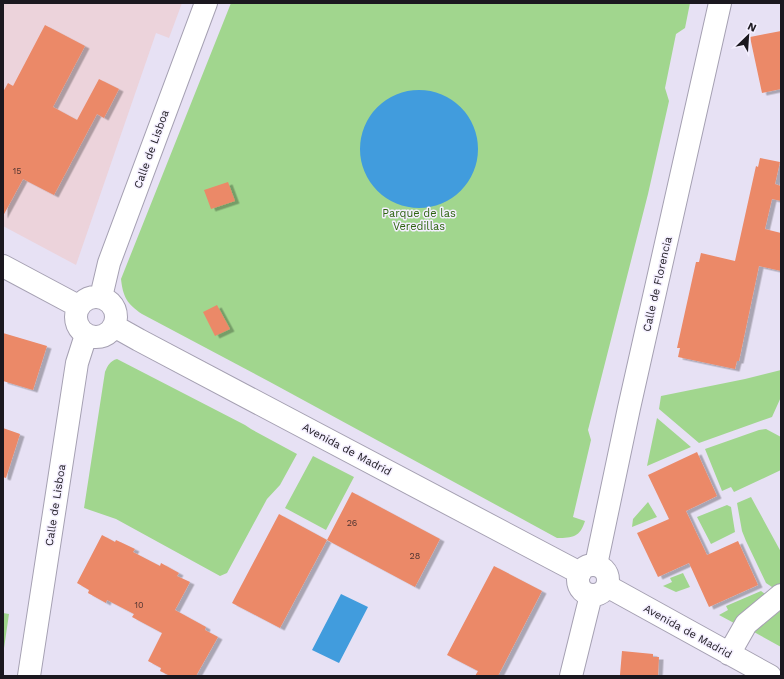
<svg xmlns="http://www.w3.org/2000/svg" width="784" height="679" font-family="'Work Sans',sans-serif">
<defs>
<filter id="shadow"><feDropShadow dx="4.5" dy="2.5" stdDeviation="0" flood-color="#0004"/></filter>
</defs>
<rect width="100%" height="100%" fill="#e7e1f4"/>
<path fill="#ecd3db" d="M 3,3 L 182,3 L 169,38 L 156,33 L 76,265 L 3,226 Z"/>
<path fill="#a1d68e" d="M 231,3 L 690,3 L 685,28 L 676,34 L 665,88 L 669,101 L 648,194 L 588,430 L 591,440 L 573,517 L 585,521 C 580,537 573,538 557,538 L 270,382 L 142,314 C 127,304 123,297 121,279 Z
M 117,359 L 245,425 L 251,429 L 297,454 L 280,485 L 267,499 L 227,573 L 220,576 L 116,519 L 84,508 L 105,372 C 108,365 110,361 117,359 Z
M 781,370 L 781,397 L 772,417 L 699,443 L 659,409 L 661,396 L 745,379 Z
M 657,418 L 691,447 L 647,466 Z
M 766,429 L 781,437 L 781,470 L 734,492 L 731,487 L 722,491 L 705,449 L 759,430 Z
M 313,456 L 354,477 L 326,530 L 285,508 Z
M 751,497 L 781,552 L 781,584 L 775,589 L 766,583 L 746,541 L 742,531 L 737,503 Z
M 648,502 L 657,517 L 632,527 L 633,519 Z
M 727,505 L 731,507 L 735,532 L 711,544 L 697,517 Z
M 683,573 L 690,587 L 676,592 L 663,586 L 672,582 L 670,578 Z
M 761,591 L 768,596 L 734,623 L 719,615 L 728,610 L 726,606 Z
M 781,610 L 781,647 L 754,632 Z
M 3,613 L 9,614 L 3,655 Z"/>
<path fill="#419cdd" d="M360 149a59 59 0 1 1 118 0a59 59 0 1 1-118 0Z
M 341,594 L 368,607 L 339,663 L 312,650 Z"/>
<path fill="#eb8968" filter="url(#shadow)" d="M 45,25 L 85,46 L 53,107 L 77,120 L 99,79 L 119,89 L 104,118 L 97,114 L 54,195 L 23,179 L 3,216 L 3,92 L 8,83 L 13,86 Z
M 781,31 L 781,89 L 762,93 L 750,37 Z
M 760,158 L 780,162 L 775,184 L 781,186 L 781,201 L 772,199 L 765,229 L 781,233 L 781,271 L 759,266 L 739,361 L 737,361 L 735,369 L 678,357 L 680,348 L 677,348 L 696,262 L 699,262 L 701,253 L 735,261 L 756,166 L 758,167 Z
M 228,182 L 235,201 L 211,209 L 204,190 Z
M 217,305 L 230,329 L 215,336 L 203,312 Z
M 3,333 L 47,346 L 33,390 L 3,381 Z
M 3,428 L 20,434 L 6,478 L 3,477 Z
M 697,452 L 717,496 L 686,511 L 707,555 L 738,541 L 758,585 L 709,607 L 689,563 L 658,577 L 637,533 L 669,519 L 648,475 Z
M 352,492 L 440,539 L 415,587 L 327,540 L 280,628 L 232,603 L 279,514 L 327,540 Z
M 102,535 L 115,542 L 116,540 L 135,549 L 133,552 L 160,566 L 161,563 L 179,573 L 177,576 L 190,582 L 175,610 L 206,627 L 205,630 L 218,637 L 196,676 L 170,676 L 160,671 L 161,668 L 148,661 L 162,633 L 132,617 L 134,614 L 107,600 L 106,603 L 88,593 L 89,590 L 77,583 Z
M 494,566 L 542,591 L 498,676 L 475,676 L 478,671 L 447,655 Z
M 622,651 L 653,654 L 653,657 L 659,657 L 658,676 L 624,676 L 624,675 L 620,675 Z"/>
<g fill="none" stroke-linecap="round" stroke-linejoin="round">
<g stroke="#a5a0b2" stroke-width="24">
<path id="minor" d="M 3,266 L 78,306
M76 317a20 20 0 1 1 40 0a20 20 0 1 1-40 0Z
M 101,297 L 109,263 L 206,3
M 114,326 L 139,340 L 580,573
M 596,565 L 629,408 L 720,3
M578 580a15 15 0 1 1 30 0a15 15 0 1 1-30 0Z
M 607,586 L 770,676
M 729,654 L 746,624 L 781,595
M 29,676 L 77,363 L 86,335
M 571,676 L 591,595"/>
</g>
<use href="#minor" stroke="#fff" stroke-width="22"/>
</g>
<g text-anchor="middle" stroke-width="3" stroke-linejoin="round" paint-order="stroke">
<g font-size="9" fill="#4f3431">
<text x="17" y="174">15</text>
<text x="352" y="526">26</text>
<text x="415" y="559">28</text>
<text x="139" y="608">10</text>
</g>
<g font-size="11" fill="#1b181f" stroke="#f4efff">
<text transform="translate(151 149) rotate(-70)" y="4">Calle de Lisboa</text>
<text transform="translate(657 284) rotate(-77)" y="4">Calle de Florencia</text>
<text transform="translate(347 449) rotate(28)" y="4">Avenida de Madrid</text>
<text transform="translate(55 505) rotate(-81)" y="4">Calle de Lisboa</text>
<text transform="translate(688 631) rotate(29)" y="4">Avenida de Madrid</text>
</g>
<g font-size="11" fill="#2d640f" stroke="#f4efff">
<text x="419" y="217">Parque de las<tspan x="419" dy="13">Veredillas</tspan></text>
</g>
</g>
<rect width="784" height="679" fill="none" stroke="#1b181f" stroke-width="8"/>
<g transform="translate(748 36) rotate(25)" stroke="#f4efff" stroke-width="3" paint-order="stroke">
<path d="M0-3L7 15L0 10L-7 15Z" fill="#1b181f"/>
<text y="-6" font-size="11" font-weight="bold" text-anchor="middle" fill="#1b181f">N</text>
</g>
</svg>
